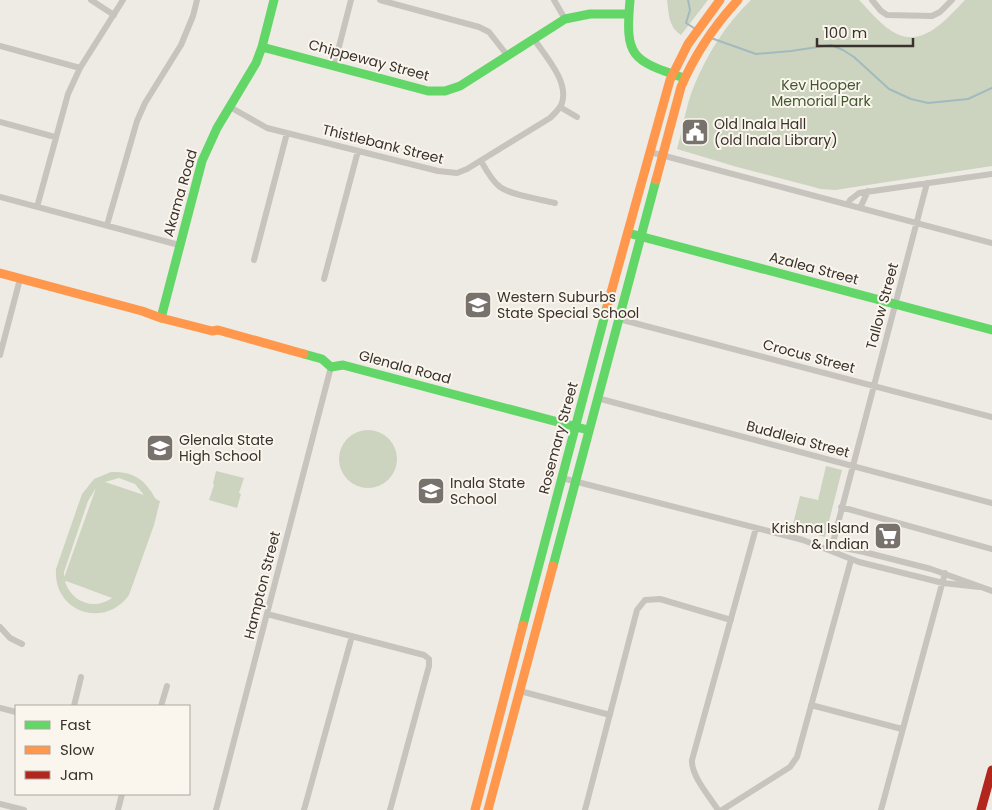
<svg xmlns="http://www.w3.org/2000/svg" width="992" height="810" font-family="Poppins,sans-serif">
<rect width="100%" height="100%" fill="#eeebe4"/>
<path fill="#ccd4bf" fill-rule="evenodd" d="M 667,0 L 708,0 L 681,35 C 668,26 669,14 667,0 Z
M 751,0 L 859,0 C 870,11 882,27 897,34 C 925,47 948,17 965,0 L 992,0 L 992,166 L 835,190 L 821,189 L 737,167 L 677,149 C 683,128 686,105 694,86 C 707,54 726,24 751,0 Z
M339 459a29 29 0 1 1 58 0a29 29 0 1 1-58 0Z
M 826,466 L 842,470 L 825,537 L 792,528 L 800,496 L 818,500 Z
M 216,471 L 244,478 L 239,493 L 241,494 L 237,508 L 209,500 L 214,485 L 213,484 Z
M 111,472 C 127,471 141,476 150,490 C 154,495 154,499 160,501 L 154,525 L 129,595 C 105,629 53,613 56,569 L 82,494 L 94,479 ZM 119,478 L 135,484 L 144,495 L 105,482 ZM 96,488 L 65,575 L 64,576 L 64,572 L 88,501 ZM 65,582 L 66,581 L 112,598 C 94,611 72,602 65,582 Z"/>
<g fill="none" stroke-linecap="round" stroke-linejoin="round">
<path stroke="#a1babe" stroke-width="2" d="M 688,0 L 690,10 L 686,23 L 694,28
M 711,38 L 756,54 L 791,51 L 831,45 L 843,50 L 854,57 L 889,89 L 911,99 L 928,103 L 968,99 L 992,88"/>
<path stroke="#c7c3bd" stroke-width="6" d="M 91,0 L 114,15
M 380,0 L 479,27 L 489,32 L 507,55
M 554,0 L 565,19
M 872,0 L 881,11 L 887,15 L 932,16 L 940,12 L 952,0
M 0,46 L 80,68
M 334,66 L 351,0
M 230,107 L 267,128 L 438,171 L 457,173 L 467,169 L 550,118 C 554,114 560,109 562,103 C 569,81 545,56 534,39
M 560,107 L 577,117
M 0,122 L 55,137
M 650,152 L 992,243
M 481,161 C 486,170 492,181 500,187 C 513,196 540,199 555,203
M 0,197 L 179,245
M 848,204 L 850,200 L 859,193 L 992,174
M 37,207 L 68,94 L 80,68 L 123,0
M 860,208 L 868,191
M 107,225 L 137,121 L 145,103 L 181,45 L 193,16 L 197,0
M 254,260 L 287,133
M 324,279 L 358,151
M 619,319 L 992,417
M 0,355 L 20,279
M 597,398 L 992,503
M 562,478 L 803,540 L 859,562 L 943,583 L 979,587
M 841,507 L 992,549
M 829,545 L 864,552 L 931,569 L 992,591
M 831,550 L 927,183
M 267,614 L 424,655 L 429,659 L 429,666 L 390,810
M 0,627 L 10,638 L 22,644
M 520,691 L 610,715
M 811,705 L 902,729
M 74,706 L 81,677
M 161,706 L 167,686
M 0,708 L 16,712
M 0,804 L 24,810
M 118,810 L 122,794
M 216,810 L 331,367
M 304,810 L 352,636
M 585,810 L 637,610 L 645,600 L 660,599 L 731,620
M 718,810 C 710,797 691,776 692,760 L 756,528
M 722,810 L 790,767 L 797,757 L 851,560
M 881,810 L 945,573"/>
<path stroke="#63d668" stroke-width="9" d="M 630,0 C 625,57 631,60 684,78
M 262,47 L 428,91 L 445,91 L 460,86 L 565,19 L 590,14 L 629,14
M 628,233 L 992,330
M 161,318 L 202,161 L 217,128 L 256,63 L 262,47 L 274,0
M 304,354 L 322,359 L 331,367 L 343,365 L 588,430
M 553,566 L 656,180
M 523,625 L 607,307"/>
<path stroke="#ff974d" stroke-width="9" d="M 656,180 L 681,87 C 695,54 714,26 738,0
M 0,273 L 142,311 L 161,318 L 212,331 L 218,330 L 304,354
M 607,307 L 670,80 L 688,44 L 720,0
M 475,810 L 523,625
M 488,810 L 553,566"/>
<path stroke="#b3261e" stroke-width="9" d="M 981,810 L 992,770"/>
</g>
<defs>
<g id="civic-square" transform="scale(1.4375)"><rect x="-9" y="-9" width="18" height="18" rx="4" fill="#78726c" stroke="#faf6ed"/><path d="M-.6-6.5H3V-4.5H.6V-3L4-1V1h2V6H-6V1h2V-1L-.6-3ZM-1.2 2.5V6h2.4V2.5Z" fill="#fff"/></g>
<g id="school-square" transform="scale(1.4375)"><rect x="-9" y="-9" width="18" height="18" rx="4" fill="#78726c" stroke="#faf6ed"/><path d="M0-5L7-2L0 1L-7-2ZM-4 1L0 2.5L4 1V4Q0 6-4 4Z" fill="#fff"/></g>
<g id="supermarket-square" transform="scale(1.4375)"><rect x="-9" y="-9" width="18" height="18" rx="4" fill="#78726c" stroke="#faf6ed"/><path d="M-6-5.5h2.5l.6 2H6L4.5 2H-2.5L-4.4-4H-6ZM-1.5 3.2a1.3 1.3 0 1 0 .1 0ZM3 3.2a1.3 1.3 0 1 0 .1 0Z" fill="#fff"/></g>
</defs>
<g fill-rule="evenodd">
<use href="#civic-square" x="695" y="132"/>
<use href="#school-square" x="478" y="305"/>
<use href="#school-square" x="160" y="448"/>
<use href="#school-square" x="431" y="491"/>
<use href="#supermarket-square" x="888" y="536"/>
</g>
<g text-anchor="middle" stroke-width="4" stroke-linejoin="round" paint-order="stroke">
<g font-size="14" fill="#39312b" stroke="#faf6ed">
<text transform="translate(369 60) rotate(15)" y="5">Chippeway Street</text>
<text transform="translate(383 144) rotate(14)" y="5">Thistlebank Street</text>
<text transform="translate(180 193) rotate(-74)" y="5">Akama Road</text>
<text transform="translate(814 268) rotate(15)" y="5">Azalea Street</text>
<text transform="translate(882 306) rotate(-75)" y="5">Tallow Street</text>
<text transform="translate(809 356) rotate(15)" y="5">Crocus Street</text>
<text transform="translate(405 367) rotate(15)" y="5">Glenala Road</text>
<text transform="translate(558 438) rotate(-75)" y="5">Rosemary Street</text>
<text transform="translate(798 439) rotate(15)" y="5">Buddleia Street</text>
<text transform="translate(262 585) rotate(-76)" y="5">Hampton Street</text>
</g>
<g font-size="14" fill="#42562f" stroke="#faf6ed">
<text x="821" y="90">Kev Hooper<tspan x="821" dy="16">Memorial Park</tspan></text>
</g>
<g font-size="14" fill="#39312b" stroke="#faf6ed" text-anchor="start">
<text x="714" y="129">Old Inala Hall<tspan x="714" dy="16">(old Inala Library)</tspan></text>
<text x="497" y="302">Western Suburbs<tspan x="497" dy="16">State Special School</tspan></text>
<text x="179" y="445">Glenala State<tspan x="179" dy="16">High School</tspan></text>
<text x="450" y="488">Inala State<tspan x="450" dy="16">School</tspan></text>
<text x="869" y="533" text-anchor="end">Krishna Island<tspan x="869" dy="16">&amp; Indian</tspan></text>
</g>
</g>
<rect x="15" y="705" width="175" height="90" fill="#faf6ed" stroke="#ada79f"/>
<rect x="25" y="721" width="25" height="8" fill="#63d668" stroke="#ada79f"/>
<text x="60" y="730" font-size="15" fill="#39312b">Fast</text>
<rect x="25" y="746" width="25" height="8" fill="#ff974d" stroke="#ada79f"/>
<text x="60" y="755" font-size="15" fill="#39312b">Slow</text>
<rect x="25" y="771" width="25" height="8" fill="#b3261e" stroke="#ada79f"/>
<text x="60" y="780" font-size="15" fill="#39312b">Jam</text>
<path d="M817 38v8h96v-8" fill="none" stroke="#39312b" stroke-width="2.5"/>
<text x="824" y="38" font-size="15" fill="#39312b" stroke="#faf6ed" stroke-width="4" paint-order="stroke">100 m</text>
</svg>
